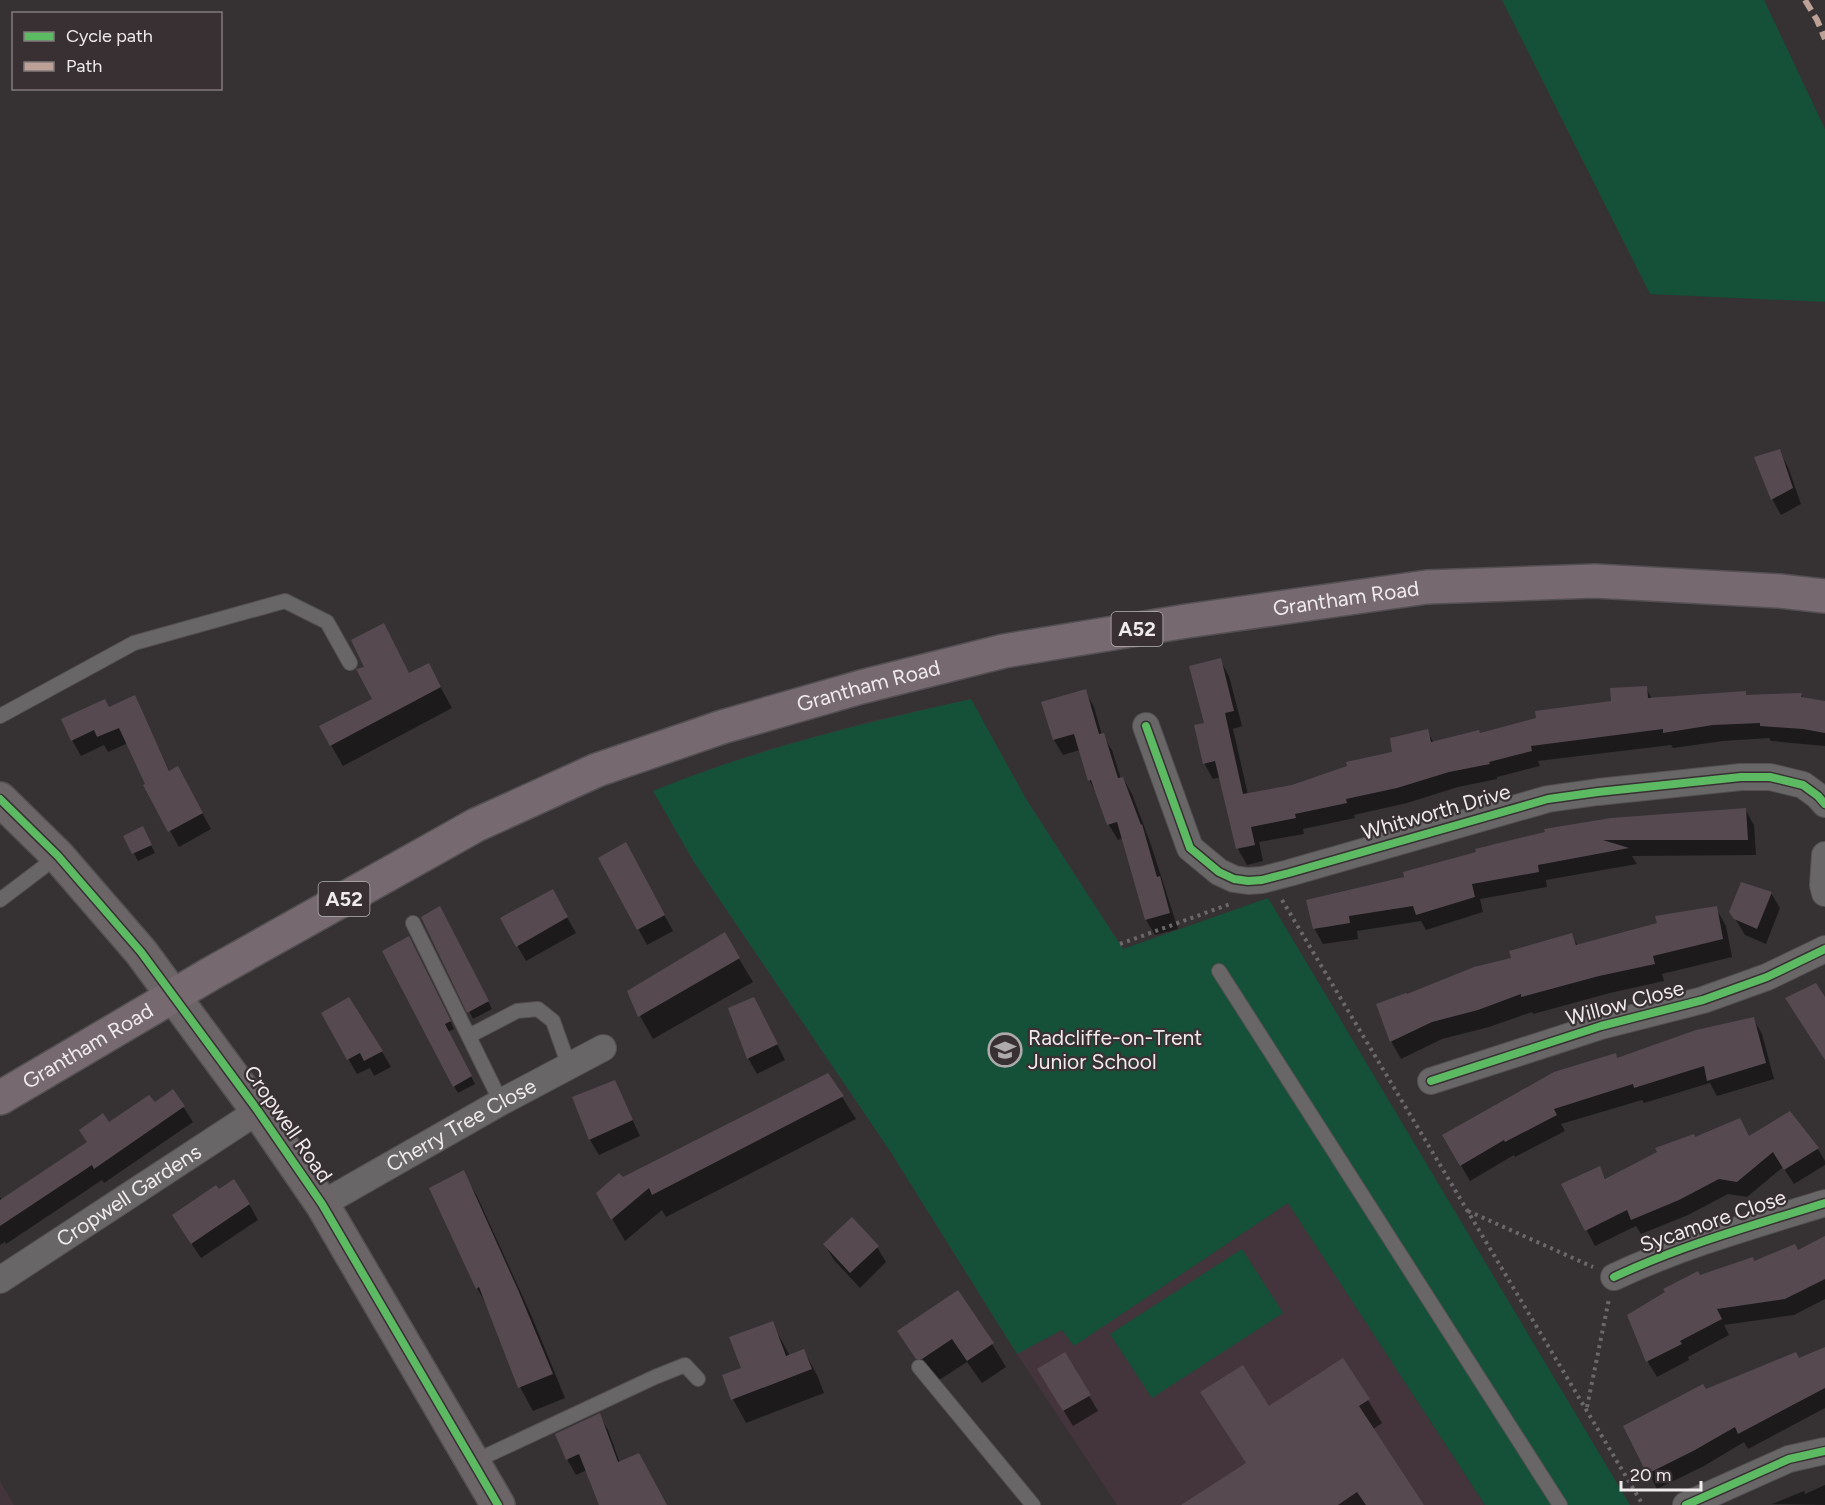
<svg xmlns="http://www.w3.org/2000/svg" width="1825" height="1505" font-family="Figtree,sans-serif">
<rect width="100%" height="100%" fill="#363234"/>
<path fill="#43353b" d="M 971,699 L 1026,799 L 1485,1505 L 1117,1505 L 1017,1354 L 890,1151 L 694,862 L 653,791 L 699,773 L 770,749 L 871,721 Z
M 0,1481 L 14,1505 L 0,1505 Z"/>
<path fill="#155039" d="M 1502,0 L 1764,0 L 1825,129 L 1825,302 L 1650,294 Z
M 971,699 L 1026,799 L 1123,949 L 1268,898 L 1630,1505 L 1485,1505 L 1288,1203 L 1074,1346 L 1062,1330 L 1017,1354 L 890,1151 L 694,862 L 653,791 C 756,749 862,723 971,699 Z
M 1242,1249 L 1283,1313 L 1152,1398 L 1110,1334 Z"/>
<path fill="#0007" d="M 1779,451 L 1788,467 L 1801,504 L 1781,515 L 1772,499 L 1756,458 Z
M 1220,660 L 1229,676 L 1242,726 L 1233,729 L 1248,795 L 1292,786 L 1394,754 L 1427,731 L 1434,743 L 1480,734 L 1613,702 L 1646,688 L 1652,699 L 1745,693 L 1747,696 L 1801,695 L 1803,699 L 1825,702 L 1825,746 L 1771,741 L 1769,738 L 1723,741 L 1673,748 L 1671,745 L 1538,761 L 1540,766 L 1497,777 L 1497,779 L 1458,787 L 1407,803 L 1354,815 L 1355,818 L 1303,829 L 1304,834 L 1259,842 L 1263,861 L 1247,865 L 1238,849 L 1221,777 L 1213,779 L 1204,763 L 1206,724 Z
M 428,664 L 452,708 L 343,766 L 331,745 L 374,700 L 367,668 L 410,674 Z
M 1085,691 L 1094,707 L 1102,735 L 1112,750 L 1121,779 L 1123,778 L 1132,794 L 1150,842 L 1178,929 L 1155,935 L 1146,920 L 1123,838 L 1118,840 L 1109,825 L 1098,795 L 1089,780 L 1080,750 L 1063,755 L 1054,740 L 1043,703 Z
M 134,697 L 170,772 L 186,784 L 211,829 L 179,847 L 145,785 L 147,784 L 128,743 L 108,752 L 104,745 L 81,756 L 72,740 L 109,709 Z
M 1745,809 L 1754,825 L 1756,855 L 1632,856 L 1637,864 L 1546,880 L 1547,887 L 1480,899 L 1483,912 L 1426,930 L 1421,921 L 1357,931 L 1358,939 L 1323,944 L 1314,928 L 1308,901 Z
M 146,835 L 155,853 L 138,861 L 125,836 Z
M 600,858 L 634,860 L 673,931 L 647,945 Z
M 552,891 L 576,933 L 526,961 L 502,919 Z
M 1771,893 L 1780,908 L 1766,944 L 1745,935 L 1731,912 Z
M 1716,908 L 1726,926 L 1732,957 L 1662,974 L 1664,981 L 1610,993 L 1533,1014 L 1532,1012 L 1489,1027 L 1442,1039 L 1401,1059 L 1391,1041 L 1513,959 L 1572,935 L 1578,946 Z
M 444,915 L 492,1009 L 473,1019 L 423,917 Z
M 724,934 L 753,982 L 653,1039 L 640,1016 Z
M 413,945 L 454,1029 L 448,1032 L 475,1084 L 458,1093 L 454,1086 Z
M 323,1014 L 363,1019 L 391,1067 L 374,1076 L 370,1068 L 357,1074 Z
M 762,1014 L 785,1060 L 757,1074 L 748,1058 Z
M 1753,1018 L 1762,1034 L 1774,1079 L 1717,1096 L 1710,1083 L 1644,1103 L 1642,1100 L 1561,1124 L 1565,1131 L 1515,1157 L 1514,1155 L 1470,1181 L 1444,1136 L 1618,1060 Z
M 828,1075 L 856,1119 L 666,1217 L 662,1210 L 625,1241 L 598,1194 Z
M 615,1082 L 640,1136 L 599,1155 L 590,1140 L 574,1098 Z
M 173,1091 L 193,1122 L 104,1183 L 102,1180 L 6,1244 L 5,1242 L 0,1245 L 0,1197 L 2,1200 L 88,1143 L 109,1124 L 154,1104 Z
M 1749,1137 L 1818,1149 L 1825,1161 L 1825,1165 L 1794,1184 L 1783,1167 L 1747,1197 L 1728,1194 L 1688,1215 L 1641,1234 L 1636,1226 L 1595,1246 L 1563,1184 L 1600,1168 L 1606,1180 L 1694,1139 Z
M 463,1172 L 477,1196 L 532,1317 L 565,1398 L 533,1411 L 520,1387 L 490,1311 L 477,1288 Z
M 218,1191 L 249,1204 L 258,1220 L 201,1258 L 183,1231 Z
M 1825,1238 L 1825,1299 L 1794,1315 L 1724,1325 L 1729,1335 L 1688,1357 L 1689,1360 L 1657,1377 L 1648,1362 L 1628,1315 L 1699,1276 L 1798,1252 Z
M 825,1245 L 877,1247 L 886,1262 L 860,1288 L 834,1260 Z
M 772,1323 L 790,1356 L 804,1351 L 817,1375 L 824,1393 L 746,1423 L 733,1399 Z
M 899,1331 L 992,1344 L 1006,1367 L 982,1383 L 967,1362 L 936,1382 L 931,1382 Z
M 1825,1349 L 1825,1408 L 1748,1449 L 1744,1442 L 1704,1466 L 1657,1489 L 1625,1427 L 1705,1391 Z
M 1065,1354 L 1098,1411 L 1073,1426 L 1048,1385 Z
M 1368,1400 L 1382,1423 L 1373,1429 L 1422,1505 L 1206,1505 L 1247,1464 L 1268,1408 Z
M 599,1415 L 608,1430 L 620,1463 L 666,1505 L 600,1505 L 587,1470 L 576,1475 L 567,1459 Z
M 1825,1485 L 1825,1505 L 1772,1504 L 1804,1491 L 1805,1494 Z"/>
<path fill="#564a50" d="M 1780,449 L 1793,488 L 1771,500 L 1754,457 Z
M 384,623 L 409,673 L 429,663 L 441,687 L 330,746 L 319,726 L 372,699 L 356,669 L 364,667 L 351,640 Z
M 1221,658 L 1234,711 L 1225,713 L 1243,794 L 1292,785 L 1347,766 L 1346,762 L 1392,752 L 1390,738 L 1428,729 L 1431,742 L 1479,730 L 1480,733 L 1536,718 L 1535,711 L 1611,701 L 1610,688 L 1647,686 L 1648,698 L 1746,691 L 1746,695 L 1802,693 L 1801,697 L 1825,701 L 1825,733 L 1803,729 L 1760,726 L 1760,723 L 1713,725 L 1663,733 L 1663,729 L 1531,746 L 1532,751 L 1489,762 L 1490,764 L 1449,772 L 1397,788 L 1346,799 L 1347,803 L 1295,814 L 1296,818 L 1251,827 L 1255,845 L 1236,849 L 1215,761 L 1203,764 L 1194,725 L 1204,723 L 1189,666 Z
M 1086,689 L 1099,734 L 1104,733 L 1118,778 L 1123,777 L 1141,825 L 1142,824 L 1157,877 L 1160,876 L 1170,913 L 1145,920 L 1117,822 L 1107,825 L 1091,780 L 1088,781 L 1074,734 L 1053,740 L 1041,702 Z
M 135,695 L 169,771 L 178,766 L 203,813 L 168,832 L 143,785 L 145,784 L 119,728 L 97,737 L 94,730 L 71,741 L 61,719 L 105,699 L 109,707 Z
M 1746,808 L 1748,840 L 1603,840 L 1629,848 L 1538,865 L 1539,872 L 1472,884 L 1475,897 L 1416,915 L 1413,906 L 1349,916 L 1350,923 L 1313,929 L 1306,900 L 1404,877 L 1403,872 L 1476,852 L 1475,849 L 1545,832 L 1544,829 L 1611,818 Z
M 143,826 L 152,845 L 132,854 L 123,836 Z
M 626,842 L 665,915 L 637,930 L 598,858 Z
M 1741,882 L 1772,892 L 1757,929 L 1734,919 L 1729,912 Z
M 553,889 L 568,917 L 516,947 L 500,918 Z
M 440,906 L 489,1001 L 467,1013 L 421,917 Z
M 1717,906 L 1723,939 L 1653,956 L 1655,964 L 1599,976 L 1521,997 L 1521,994 L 1478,1010 L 1432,1022 L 1390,1042 L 1376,1004 L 1406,993 L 1407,994 L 1474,967 L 1511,958 L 1509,951 L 1572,933 L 1576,945 L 1657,923 L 1655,916 Z
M 725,932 L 740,958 L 638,1017 L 627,991 Z
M 409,936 L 451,1021 L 445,1024 L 472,1076 L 453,1087 L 382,951 Z
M 1816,983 L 1825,997 L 1825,1060 L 1785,998 Z
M 349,997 L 383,1051 L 364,1061 L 360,1053 L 347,1060 L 321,1013 Z
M 754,997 L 778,1044 L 747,1059 L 728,1008 Z
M 1754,1017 L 1766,1063 L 1707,1081 L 1704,1066 L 1634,1088 L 1633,1084 L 1554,1109 L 1557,1115 L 1505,1142 L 1504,1140 L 1460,1166 L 1442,1135 L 1554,1072 L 1616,1053 L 1617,1058 L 1696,1030 Z
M 828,1073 L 844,1096 L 652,1195 L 649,1188 L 611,1220 L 596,1193 L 619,1173 L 623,1177 Z
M 615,1080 L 633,1120 L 589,1140 L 572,1097 Z
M 173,1089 L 185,1106 L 94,1169 L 92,1165 L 0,1226 L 0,1200 L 87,1142 L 79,1130 L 103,1113 L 109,1122 L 149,1095 L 155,1102 Z
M 1790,1111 L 1819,1148 L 1784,1170 L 1773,1152 L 1737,1182 L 1719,1179 L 1679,1200 L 1631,1220 L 1627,1210 L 1585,1231 L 1561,1184 L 1600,1166 L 1605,1179 L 1657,1152 L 1655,1148 L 1694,1134 L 1695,1137 L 1740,1118 L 1749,1136 Z
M 464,1170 L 519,1292 L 553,1374 L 518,1388 L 479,1287 L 476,1289 L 429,1188 Z
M 234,1179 L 250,1204 L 191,1244 L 172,1215 L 216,1185 L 219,1189 Z
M 852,1217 L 879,1246 L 850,1273 L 823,1244 Z
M 1825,1236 L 1825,1279 L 1785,1299 L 1717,1309 L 1722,1319 L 1680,1341 L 1682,1344 L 1646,1362 L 1627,1315 L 1665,1292 L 1663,1289 L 1698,1271 L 1700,1275 L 1753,1257 L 1754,1261 L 1795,1244 L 1798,1250 Z
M 958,1290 L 994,1343 L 967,1361 L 952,1339 L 922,1359 L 916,1359 L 897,1331 Z
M 773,1321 L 786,1356 L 804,1349 L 812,1369 L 731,1400 L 722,1375 L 741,1368 L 729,1337 Z
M 1825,1347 L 1825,1388 L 1738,1434 L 1735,1427 L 1695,1450 L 1647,1474 L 1623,1426 L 1703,1384 L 1706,1389 L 1796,1352 L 1799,1358 Z
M 1065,1352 L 1091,1395 L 1063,1411 L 1037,1369 Z
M 1343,1358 L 1370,1399 L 1359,1406 L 1424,1505 L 1366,1505 L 1357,1492 L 1338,1505 L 1181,1505 L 1246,1463 L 1200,1392 L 1243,1365 L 1269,1406 Z
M 600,1413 L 618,1462 L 639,1453 L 667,1505 L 599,1505 L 579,1454 L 566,1460 L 555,1434 Z"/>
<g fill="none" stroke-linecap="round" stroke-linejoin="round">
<g stroke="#545052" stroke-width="16">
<path id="lane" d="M 0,716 L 134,643 L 285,601 L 327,622 L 350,663
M 0,900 L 58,856
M 413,923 L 501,1102
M 1219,971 L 1560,1505
M 469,1036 L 517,1011 L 538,1009 L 553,1021 L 569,1066
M 919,1367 L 1033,1505
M 473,1462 L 655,1377 L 685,1365 L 698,1379"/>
</g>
<g stroke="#545052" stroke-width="28">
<g id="street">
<path d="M 1146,726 L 1190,848 L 1219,872 L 1234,879 L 1248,881 L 1262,880 L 1289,873 L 1548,799 L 1598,792 L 1741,777 L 1770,777 L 1803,785 L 1818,796 L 1825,804"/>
<path d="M 1825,855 L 1823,885 L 1825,893"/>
<path d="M 1431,1081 L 1601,1026 L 1703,1000 L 1767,977 L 1825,949"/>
<path id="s1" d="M 322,1204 L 501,1102 L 603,1048"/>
<path d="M 1614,1277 C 1682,1245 1754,1225 1825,1203"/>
<path id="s2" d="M 0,1280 L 258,1111"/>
<path d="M 1686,1505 L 1789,1459 L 1825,1451"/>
</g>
</g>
<g stroke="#545052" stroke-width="36">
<path id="secondary" d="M 0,799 L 58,856 L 141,952 L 258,1111 L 322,1204 L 498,1505"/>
</g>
<g stroke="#545052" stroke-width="36">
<g id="highway">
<path id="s3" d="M 0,1098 L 212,973 L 476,825 L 597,770 L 722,727 L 861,687 L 1004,651 L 1187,621 L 1427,587 L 1595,581 L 1779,591 L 1825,596"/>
</g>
</g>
<path stroke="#6b686a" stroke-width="4" stroke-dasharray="3 4.5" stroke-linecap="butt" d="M 1282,900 L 1643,1505
M 1120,944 L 1230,904
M 1468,1211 L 1593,1267
M 1587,1407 L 1609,1299"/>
<use href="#lane" stroke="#696667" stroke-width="14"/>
<use href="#street" stroke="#696667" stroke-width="26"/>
<use href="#secondary" stroke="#6c6568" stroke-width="33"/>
<use href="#highway" stroke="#776970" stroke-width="33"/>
<path stroke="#bda197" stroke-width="6" stroke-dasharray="12 6" stroke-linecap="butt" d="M 1805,0 L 1817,20 L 1825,39"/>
<g stroke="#383033" stroke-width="11">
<path id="cycleway" d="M 1146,726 L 1190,848 L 1219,872 L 1234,879 L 1248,881 L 1262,880 L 1289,873 L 1548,799 L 1598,792 L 1741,777 L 1770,777 L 1803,785 L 1818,796 L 1825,804
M 0,799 L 58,856 L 141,952 L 258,1111 L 322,1204 L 498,1505
M 1431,1081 L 1601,1026 L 1703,1000 L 1767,977 L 1825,949
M 1614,1277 C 1682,1245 1754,1225 1825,1203
M 1686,1505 L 1789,1459 L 1825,1451"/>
</g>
<use href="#cycleway" stroke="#5cba63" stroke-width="8"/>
</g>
<defs>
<g id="school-ring" transform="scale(1.725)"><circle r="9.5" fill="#383033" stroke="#aeaaac" stroke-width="1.5"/><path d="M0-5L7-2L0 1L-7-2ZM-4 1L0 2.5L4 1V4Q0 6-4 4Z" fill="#aeaaac"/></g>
</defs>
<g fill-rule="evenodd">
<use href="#school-ring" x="1005" y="1050"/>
</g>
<g text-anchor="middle" stroke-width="4.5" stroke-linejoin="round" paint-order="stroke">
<g fill="#383033" stroke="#b8b2b4" stroke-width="1.5">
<rect x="1111.5" y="612" width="51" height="34" rx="4.5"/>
<rect x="318.5" y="882" width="51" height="34" rx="4.5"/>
</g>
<g font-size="20" font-weight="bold" fill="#efeaec">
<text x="1137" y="636">A52</text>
<text x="344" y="906">A52</text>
</g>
<g font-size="21" fill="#efeaec" stroke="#383033">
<text dy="7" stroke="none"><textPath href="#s3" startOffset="1452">Grantham Road</textPath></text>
<text dy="7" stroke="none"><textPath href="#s3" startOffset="966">Grantham Road</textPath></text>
<text transform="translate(1436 812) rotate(-16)" y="7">Whitworth Drive</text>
<text transform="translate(1625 1003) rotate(-15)" y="7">Willow Close</text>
<text dy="7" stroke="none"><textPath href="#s3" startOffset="102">Grantham Road</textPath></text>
<text transform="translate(288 1124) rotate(55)" y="7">Cropwell Road</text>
<text dy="7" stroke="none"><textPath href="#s1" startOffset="160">Cherry Tree Close</textPath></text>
<text dy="7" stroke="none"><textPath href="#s2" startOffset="154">Cropwell Gardens</textPath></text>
<text transform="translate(1713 1221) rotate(-19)" y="7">Sycamore Close</text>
</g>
<g font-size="21" fill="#efeaec" stroke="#383033" text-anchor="start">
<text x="1028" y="1045">Radcliffe-on-Trent<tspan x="1028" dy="24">Junior School</tspan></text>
</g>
</g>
<rect x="12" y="12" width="210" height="78" fill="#383033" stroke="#817a7d" stroke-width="1.5"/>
<rect x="24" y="32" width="30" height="9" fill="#5cba63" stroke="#817a7d" stroke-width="1.5"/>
<text x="66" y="42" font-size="18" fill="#efeaec">Cycle path</text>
<rect x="24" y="62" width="30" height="9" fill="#bda197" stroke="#817a7d" stroke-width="1.5"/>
<text x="66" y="72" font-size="18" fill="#efeaec">Path</text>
<path d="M1621 1481v9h80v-9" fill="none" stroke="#efeaec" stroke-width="3"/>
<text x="1630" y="1481" font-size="18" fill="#efeaec" stroke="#383033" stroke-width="4.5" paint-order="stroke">20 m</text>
</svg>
